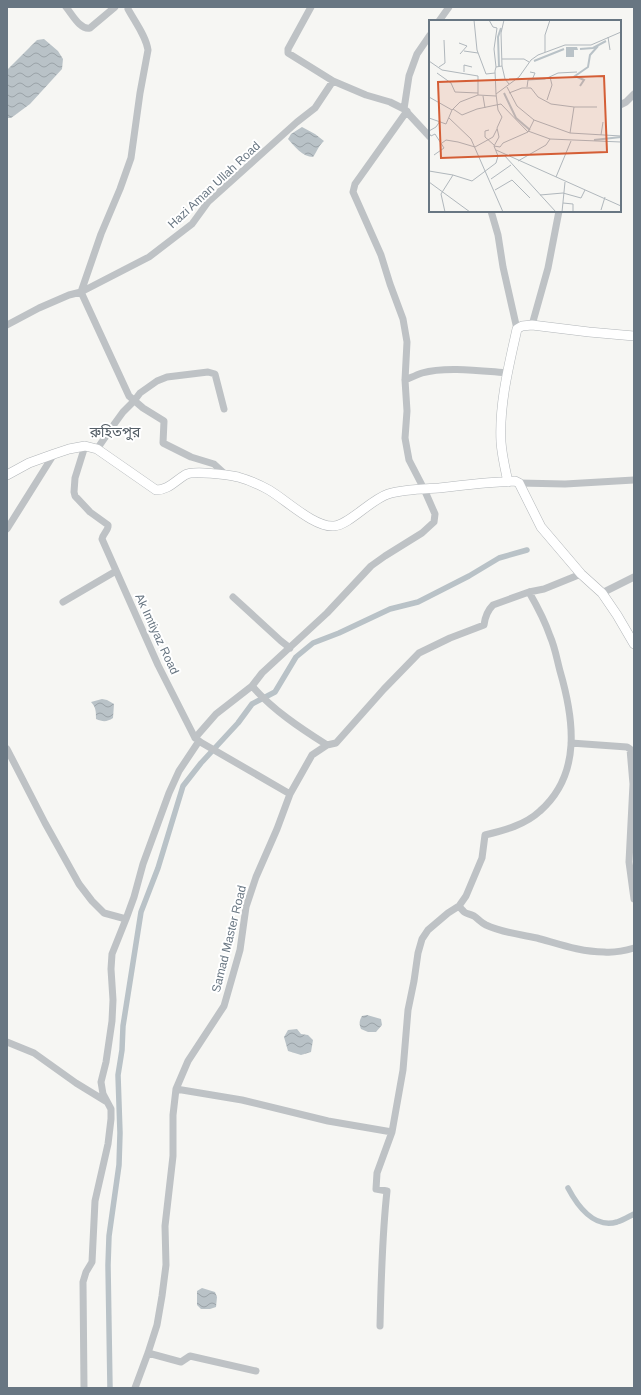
<svg xmlns="http://www.w3.org/2000/svg" width="641" height="1395" font-family="Helvetica,'Noto Sans Bengali',sans-serif">
<defs>
<pattern id="water-waves" width="16" height="10" patternUnits="userSpaceOnUse"><rect width="16" height="10" fill="#b9c2c7"/><path d="M0 5q4-4 8 0t8 0" fill="none" stroke="#9aa2a7"/></pattern>
</defs>
<rect width="100%" height="100%" fill="#f6f6f3"/>
<path fill="url(#water-waves)" d="M 44,39 L 58,51 L 63,59 L 62,69 L 30,104 L 11,118 L 7,118 L 7,70 L 37,40 Z
M 302,127 L 315,134 L 324,141 C 318,146 317,152 313,157 C 303,157 294,146 288,139 L 291,134 Z
M 102,699 L 107,700 L 114,704 L 113,718 C 107,722 103,722 96,719 C 96,712 96,707 91,702 Z
M 367,1015 L 381,1019 L 382,1025 L 376,1032 L 368,1032 L 361,1029 C 359,1024 359,1021 362,1016 Z
M 297,1029 L 301,1034 L 308,1035 L 313,1040 L 311,1052 L 301,1055 L 288,1051 L 284,1037 L 288,1030 Z
M 202,1288 L 215,1292 L 217,1297 L 216,1307 L 210,1309 L 201,1309 L 197,1305 L 197,1291 Z"/>
<g fill="none" stroke-linecap="round" stroke-linejoin="round">
<path stroke="#b9c2c7" stroke-width="5.5" d="M 568,1188 C 577,1205 594,1229 617,1222 C 623,1220 628,1217 634,1214
M 110,1388 L 108,1265 L 109,1236 L 119,1165 L 120,1133 L 118,1075 L 122,1050 L 123,1026 L 141,912 L 158,868 L 183,786 L 201,763 L 238,723 L 252,704 L 275,692 L 296,657 L 313,643 L 339,633 L 390,609 L 418,602 L 469,576 L 499,558 L 527,550"/>
<g stroke="#b2b6b9" stroke-width="10">
<path id="major" d="M 7,475 L 29,463 L 54,454 L 69,449 L 85,446 L 97,449 L 156,490 C 168,490 175,481 185,475 C 192,470 229,475 238,477 C 249,480 260,485 269,490 C 286,500 315,528 334,526 C 349,525 370,500 388,494 C 404,489 423,489 439,488 C 464,485 489,482 515,481 L 519,483 L 541,527 L 581,574 L 602,593 L 617,615 L 634,644
M 508,482 C 505,468 502,456 501,442 C 499,404 509,365 517,329 L 522,326 L 532,325 L 589,332 L 634,336"/>
</g>
<path stroke="#bec2c5" stroke-width="7" d="M 66,7 C 72,14 80,30 90,28 L 115,7
M 311,7 L 288,49 L 288,53 L 333,81 L 366,95 L 390,102 L 404,109 L 430,137
M 128,9 C 135,22 146,36 148,50 L 140,93 L 131,158 L 120,189 L 101,234 L 81,292 L 129,396 L 143,408 L 164,421 L 163,443 L 191,457 L 214,464 L 226,475
M 439,21 L 449,7
M 620,105 L 626,102 L 634,94
M 404,109 L 409,76 L 417,54 L 430,35
M 491,211 L 498,235 L 503,267 L 517,329
M 7,325 L 39,308 L 69,295 L 81,292 L 149,257 L 192,224 L 208,202 L 297,122 L 315,108 L 333,81
M 532,325 L 548,268 L 559,211
M 405,380 C 410,378 416,375 422,373 C 446,366 482,371 508,373
M 85,446 L 75,478 L 74,492 L 75,496 L 90,512 L 108,525 C 109,530 103,533 102,539 L 158,665 L 195,738 L 202,743 L 290,794
M 97,449 L 115,423 L 123,412 L 134,401 L 140,393 L 157,381 L 167,377 L 208,372 L 215,374 L 224,409
M 519,483 L 565,484 L 634,480
M 7,529 L 54,454
M 602,593 L 634,577
M 233,597 L 281,641 L 290,648
M 63,602 L 116,571
M 252,686 C 273,710 300,728 327,745
M 195,738 L 216,714 L 252,686 L 262,673 L 327,613 L 371,566 L 385,556 L 422,533 L 434,522 L 435,514 L 424,489 L 409,460 L 405,438 L 407,411 L 405,380 L 407,342 L 403,319 L 390,284 L 381,255 L 353,192 L 355,184 L 407,111
M 571,743 L 627,747 L 630,749 L 633,784 L 629,862 L 634,899
M 7,749 L 45,823 L 79,884 L 92,901 L 104,913 L 126,919 L 112,954 L 111,969 L 113,1000 L 112,1021 L 106,1062 L 101,1082 L 103,1094 L 111,1109 L 111,1119 L 108,1144 L 95,1201 L 92,1262 L 86,1272 L 83,1282 L 84,1388
M 459,906 C 466,915 465,912 474,916 C 478,919 482,923 486,925 C 503,933 520,934 537,938 C 559,944 581,952 604,952 C 614,953 624,951 634,948
M 126,919 L 134,897 L 143,864 L 169,793 L 179,771 L 199,741
M 7,1042 L 34,1053 L 76,1083 L 107,1102
M 176,1089 L 242,1100 L 328,1121 L 392,1132 L 377,1173 L 376,1189 L 387,1191 C 382,1236 381,1280 380,1326
M 392,1132 L 403,1070 L 408,1010 L 414,981 L 418,953 L 422,939 L 428,930 L 448,913 L 459,906 L 466,896 L 482,858 L 485,835 C 505,830 525,825 540,811 C 582,774 574,719 560,671 C 557,660 555,647 550,636 C 545,621 537,606 529,592
M 148,1353 L 181,1362 L 190,1356 L 256,1371
M 135,1388 L 148,1353 L 157,1325 L 162,1296 L 166,1265 L 165,1226 L 173,1156 L 173,1115 L 176,1089 L 188,1061 L 224,1006 L 240,950 L 246,907 L 256,877 L 277,829 L 290,794 L 312,755 L 327,745 L 336,743 L 384,689 L 419,653 L 450,638 L 484,625 C 485,617 487,611 493,605 L 529,592 L 544,589 L 581,574"/>
<use href="#major" stroke="#fff" stroke-width="9"/>
</g>
<g text-anchor="middle" stroke-width="4" stroke-linejoin="round" paint-order="stroke">
<g font-size="12" fill="#687682" stroke="#fff">
<text transform="translate(214 185) rotate(-43)" y="4">Hazi Aman Ullah Road</text>
<text transform="translate(157 634) rotate(65)" y="4">Ak Imtiyaz Road</text>
<text transform="translate(229 939) rotate(-76)" y="4">Samad Master Road</text>
</g>
<g font-size="14" fill="#555f67" stroke="#fff">
<text x="115" y="437">রুহিতপুর</text>
</g>
</g>
<g transform="translate(429 20)">
<rect width="192" height="192" fill="#f6f6f3"/>
<path d="M 137,27 L 148,27 L 149,30 L 145,30 L 145,37 L 137,37 Z" fill="#b9c2c7"/>
<path fill="none" stroke="#b9c2c7" stroke-width="2" d="M 151,29 L 164,28 L 177,21M 105,41 L 135,29M 70,46 L 69,17 L 72,8M 151,66 L 155,60 L 146,56 L 159,47 L 161,35 L 169,26M 75,73 L 87,98 L 101,110M 165,120 L 192,117"/>
<path fill="none" stroke="#b0b7bc" stroke-width="1" d="M 45,0 L 48,30 L 57,54 L 66,53M 60,0 L 64,7 L 68,8 L 65,29 L 67,47M 75,0 L 72,13 L 73,46 L 76,59 L 80,64M 179,17 L 181,30M 30,23 L 38,26 L 31,34M 35,31 L 49,33M 116,32 L 116,15 L 121,0M 73,39 L 95,39 L 100,42M 0,41 L 13,50 L 49,56 L 49,75 L 67,76M 10,47 L 16,43 L 15,20M 35,52 L 35,45 L 43,47M 101,52 L 106,53 L 103,60M 8,53 L 22,63 L 26,72 L 49,73M 78,67 L 88,86 L 105,100 L 141,113 L 192,116M 98,67 L 99,60 L 116,59 L 129,53 L 148,52M 80,73 L 93,68 L 102,68 L 109,77 L 122,84 L 145,87M 67,74 L 66,51 L 67,47 L 73,46M 54,76 L 56,88M 0,77 L 23,90M 118,80 L 123,65 L 121,57M 24,89 L 33,95 L 48,89 L 72,84 L 99,112M 0,98 L 17,104 L 23,90 L 31,82 L 49,75M 20,98 L 42,119 L 74,192M 60,110 L 56,111 L 56,117 L 65,125M 0,111 L 7,107 L 11,101M 99,111 L 121,119M 0,113 L 2,116 L 6,114 L 15,128 L 5,135M 141,113 L 145,87 L 168,87M 172,115 L 174,102M 13,123 L 17,120 L 29,122 L 46,127 L 64,117 L 68,109M 65,126 L 71,127 L 74,123 L 99,112 L 105,100M 67,130 L 192,186M 75,135 L 127,192M 89,141 L 117,125 L 121,119 L 192,122M 0,151 L 24,155M 127,157 L 142,121M 62,159 L 82,145M 0,162 L 41,192M 66,170 L 83,160 L 101,178M 111,175 L 134,173 L 152,178 L 156,170M 134,183 L 144,184 L 144,192M 172,190 L 176,177M 16,192 L 12,174 L 24,155 L 43,161 L 67,143 L 69,136 L 65,126 L 70,117 L 68,108 L 73,97 L 69,90 L 67,74 L 90,57 L 102,40 L 109,35 L 136,25 L 162,25 L 192,12M 133,192 L 136,162"/>
<path fill="#d45e36" fill-opacity="0.15" stroke="#d45e36" stroke-width="2" d="M 175,56 L 178,132 L 12,138 L 9,62 Z"/>
<rect width="192" height="192" fill="none" stroke="#687682" stroke-width="2"/>
</g>
<rect width="641" height="1395" fill="none" stroke="#687682" stroke-width="16"/>
</svg>
